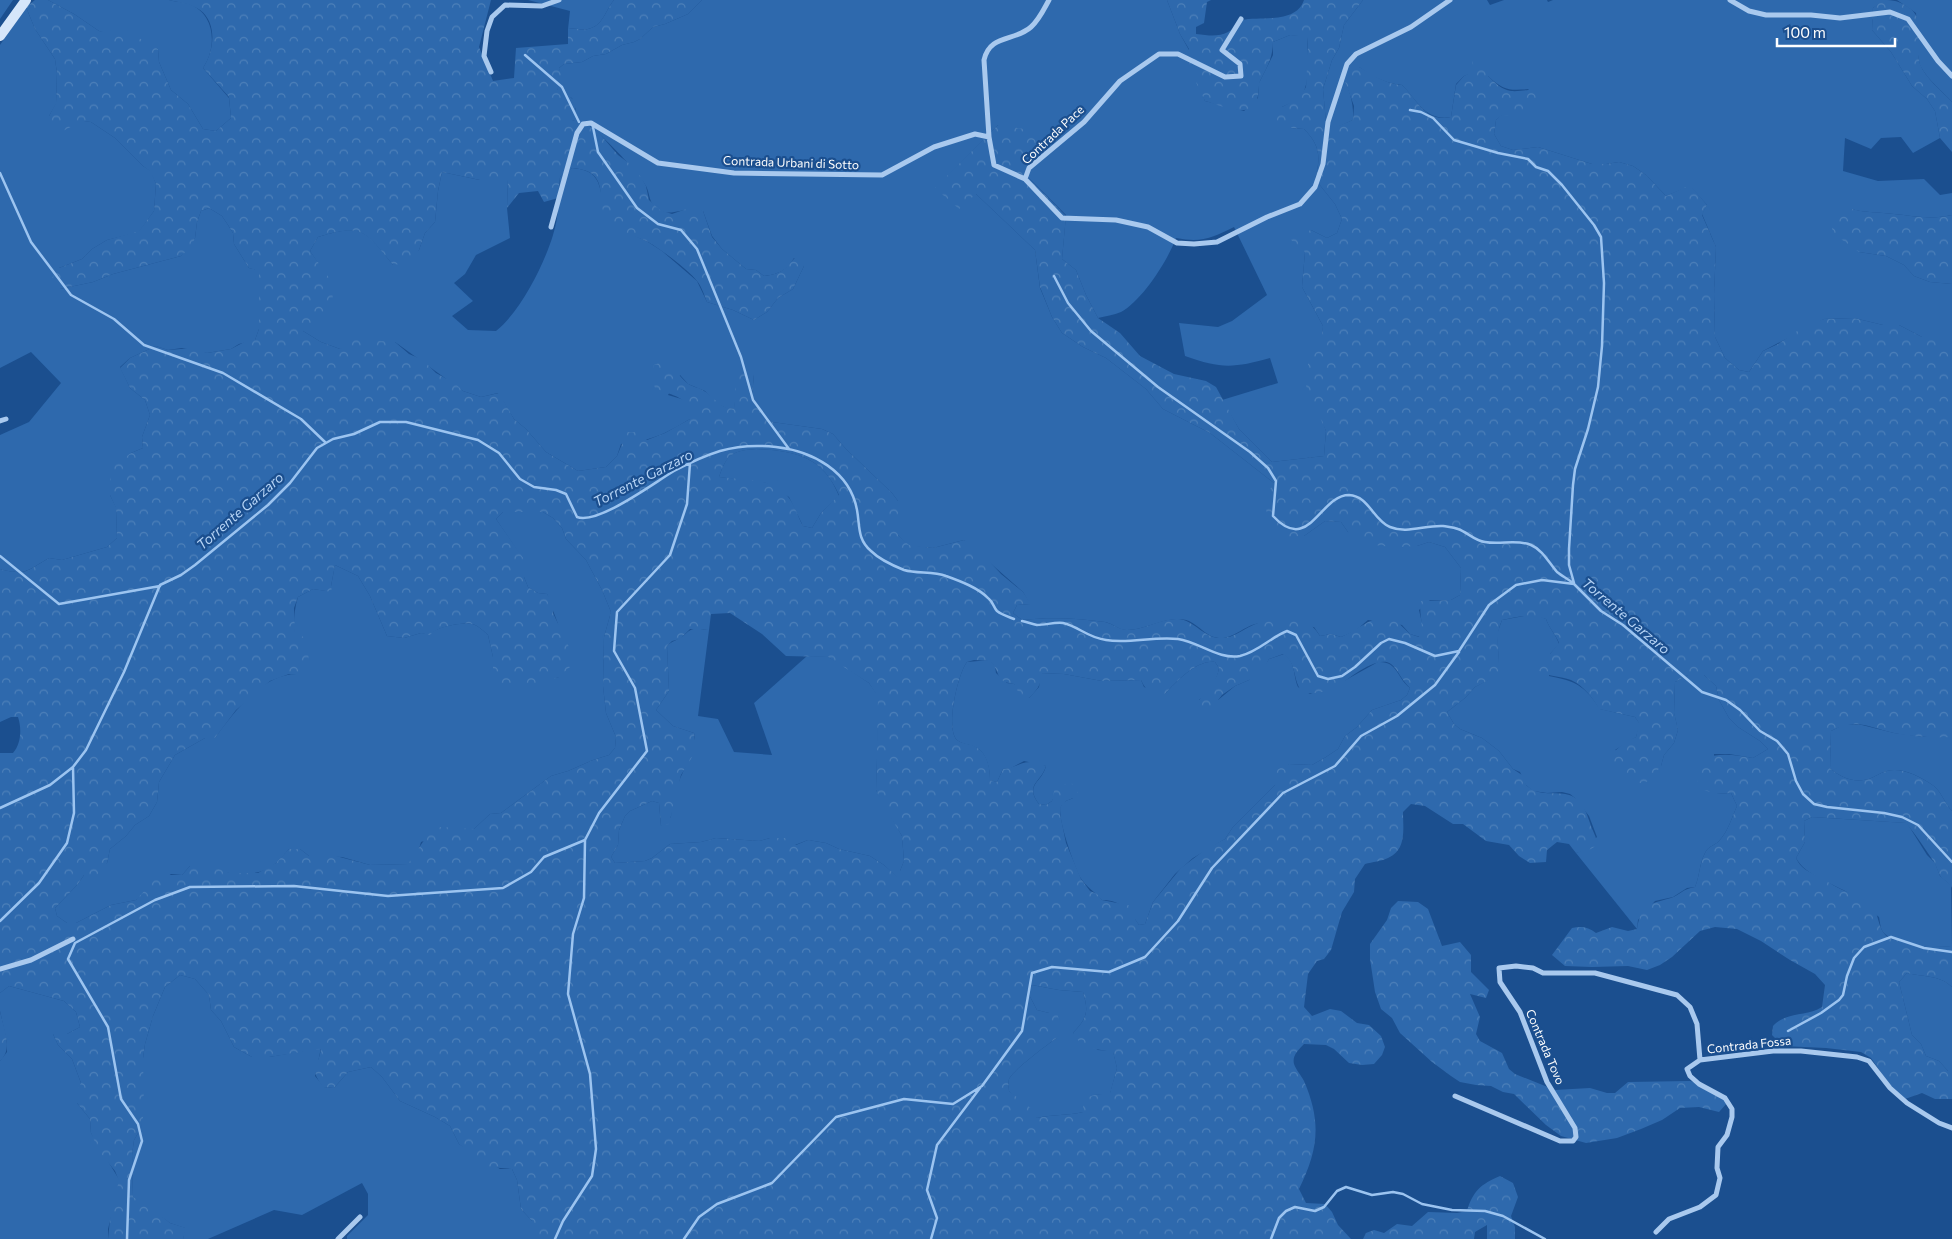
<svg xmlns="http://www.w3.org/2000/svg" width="1952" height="1239" font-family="Commissioner,sans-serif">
<defs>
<pattern id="forest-crowns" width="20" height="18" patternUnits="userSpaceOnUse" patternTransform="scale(1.25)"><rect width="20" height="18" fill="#2e69ad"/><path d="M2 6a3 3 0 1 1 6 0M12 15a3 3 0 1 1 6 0" fill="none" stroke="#4d80b9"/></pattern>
</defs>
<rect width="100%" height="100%" fill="#1b4f8f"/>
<path fill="#2e69ad" d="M 0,0 L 13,0 L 0,19 Z
M 48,0 L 169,0 C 176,2 183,2 189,4 C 216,14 217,48 203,68 L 229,98 L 231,118 L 216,131 L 203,129 L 188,104 L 171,90 L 159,62 L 158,49 L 99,31 L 74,14 Z
M 528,0 L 614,0 C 605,11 603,26 588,29 C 581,31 575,27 568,29 L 570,11 Z
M 702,0 L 1167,0 L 1180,34 L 1189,50 L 1189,57 L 1205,101 L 1244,111 L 1258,98 L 1259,83 L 1273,55 L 1273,42 L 1290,35 L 1307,36 C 1308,52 1311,86 1300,98 C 1296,102 1287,104 1282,107 L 1291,128 L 1304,129 C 1320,145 1321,157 1315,179 L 1335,204 L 1342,219 L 1337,233 L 1327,238 L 1311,230 L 1305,252 L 1302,287 L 1323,326 L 1318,408 L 1326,431 L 1324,456 L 1272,462 L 1239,429 L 1222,400 L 1278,383 L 1270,358 C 1234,368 1221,369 1185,356 L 1179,323 L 1218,327 L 1232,321 L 1267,295 L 1234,227 C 1211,238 1202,243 1176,238 C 1168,260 1142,301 1121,312 C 1114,315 1105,316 1098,318 L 1086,295 L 1076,270 L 1062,259 L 1066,215 L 1026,175 L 998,125 L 936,188 L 976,194 L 1035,250 L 1040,288 L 1052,317 L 1062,333 L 1083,347 L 1106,358 L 1146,389 L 1163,409 L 1210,433 L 1274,483 L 1304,536 L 1325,521 L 1341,522 L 1348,532 L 1417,546 L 1429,542 L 1445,547 L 1461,568 L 1460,595 L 1451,600 L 1430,600 L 1419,610 L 1423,627 L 1420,637 L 1410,634 L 1402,625 L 1368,620 L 1355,631 L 1341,637 L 1331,634 L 1320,636 L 1314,627 C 1297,626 1278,622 1261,623 C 1245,624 1235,639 1219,638 C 1206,637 1200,626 1189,621 C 1169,613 1146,631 1126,630 C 1119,630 1112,623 1105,622 C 1077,618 1050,617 1022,620 L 1013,613 L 1017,605 L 1030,604 L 1023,592 L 964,540 L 933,548 L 909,546 L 898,535 L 898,501 L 892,493 L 846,449 L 833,434 L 822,429 L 772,422 L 763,415 L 752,396 L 754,374 L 736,395 L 734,408 L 728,409 L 718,404 L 705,391 L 688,384 L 680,375 L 668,395 L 685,400 L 690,409 L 690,419 C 663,435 653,440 621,444 L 617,456 L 606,467 L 578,471 L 546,452 L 526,429 L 514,419 L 498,393 L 481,397 L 463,391 L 395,342 L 340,349 L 321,342 L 303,331 L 320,266 L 310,251 L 318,237 C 363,223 365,230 393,265 L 419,250 L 425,233 L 435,222 L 438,191 L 442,172 L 480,180 L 508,180 L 507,208 L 510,238 L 476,255 L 465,274 L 454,283 L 473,301 L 452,316 L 468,330 L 496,331 C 520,312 544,265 553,235 C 559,217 559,195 560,177 L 572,168 C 594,170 599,178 602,198 C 604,207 608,216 611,224 L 648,242 L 662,251 L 697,281 L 707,302 L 733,310 L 754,320 L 767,312 L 778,298 L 793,289 L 804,266 L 794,258 C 786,271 779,274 764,276 L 756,270 L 746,269 L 722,249 L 712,236 L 703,211 C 696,211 687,209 680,211 C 673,212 669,214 661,211 C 648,205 651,196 646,186 C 642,176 596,128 587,124 C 582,122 577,122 572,120 L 572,114 L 576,109 L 572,98 L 560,94 L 557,89 L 560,74 L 559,68 L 564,64 L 582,62 L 593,56 L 606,54 L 622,45 L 634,42 L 640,39 L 653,27 L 665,24 L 688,14 Z
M 1363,0 L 1487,0 L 1490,5 L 1504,0 L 1547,0 L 1548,2 L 1553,0 L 1885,0 L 1873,8 L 1872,30 L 1891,52 L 1912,86 L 1927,99 L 1935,111 L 1940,138 L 1913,153 L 1901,137 L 1881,138 L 1871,149 L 1845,138 L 1843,171 L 1878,181 L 1924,179 L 1940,195 L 1952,193 L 1952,215 C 1932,220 1914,216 1894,214 C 1879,212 1866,213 1851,209 L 1859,252 L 1886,256 L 1904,265 L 1914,276 L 1930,282 L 1952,284 L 1952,337 L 1922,337 L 1899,325 L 1883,325 L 1854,318 L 1824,319 L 1763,351 L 1749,372 L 1739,370 L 1725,358 L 1715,337 L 1714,294 L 1716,247 L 1702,214 L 1707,205 L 1690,186 L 1666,196 L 1646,175 L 1633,166 L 1619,162 L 1606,164 L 1592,164 L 1538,147 L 1513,150 L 1501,146 L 1494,134 L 1496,120 L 1529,89 C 1509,91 1503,90 1488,76 L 1488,67 L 1464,76 L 1456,84 L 1451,117 C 1426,122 1417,100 1402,85 C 1387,84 1371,76 1359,67 L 1343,76 C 1350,92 1354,104 1353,120 L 1331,130 L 1326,123 L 1323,89 L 1332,60 L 1339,48 L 1344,25 Z
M 1897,0 L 1952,0 L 1952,102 C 1942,91 1928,80 1921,67 C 1916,57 1917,26 1916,13 Z
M 26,7 L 35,29 L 55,59 L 57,73 L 56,104 L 49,116 L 91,122 L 115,138 L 143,166 L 151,171 L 156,184 L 154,211 L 139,232 L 107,240 L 92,249 L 82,259 L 59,268 L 60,289 L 93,282 L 113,274 L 181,256 L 195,238 L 197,222 L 201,211 L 209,208 L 222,216 L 228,225 L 233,233 L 234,244 L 249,268 L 259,270 L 259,329 L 255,340 L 239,344 L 231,349 L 207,353 L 182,348 L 168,350 L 156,346 L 130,358 L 120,367 L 130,388 L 145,400 L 150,415 L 142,437 L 143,448 L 131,453 L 110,495 L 116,507 L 117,538 L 107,547 L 62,560 L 49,558 C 26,571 26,576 0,569 L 0,435 L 29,422 L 61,383 L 31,352 L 0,368 L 0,45 Z
M 756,449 C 795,451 823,456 839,496 L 821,513 L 812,528 L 803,526 L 789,497 L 766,483 L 719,477 C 727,454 731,451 756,449 Z
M 503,512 L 543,512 L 553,518 L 562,528 L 566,539 L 586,560 L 602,590 L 611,612 L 604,637 L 603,686 L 606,713 L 616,737 L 615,748 L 609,755 L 593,760 L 568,771 L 551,776 L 501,813 L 490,814 L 474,829 L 460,829 L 421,842 L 418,852 L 409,864 L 370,865 L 342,857 L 309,856 L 300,849 L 289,849 C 283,856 277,864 269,868 C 246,881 214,869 190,866 L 182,875 L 171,874 L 136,900 L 111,905 L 76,923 L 67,923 L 57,916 L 55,908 L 78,884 L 84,875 L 107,863 L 110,849 L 126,836 L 135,825 L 149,816 L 157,802 L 159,782 L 175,755 L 205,738 L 215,738 C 234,712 263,673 298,674 C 296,649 290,622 298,597 L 313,589 L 327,591 L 331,586 L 335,565 L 358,576 L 370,596 L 387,636 L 404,638 L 421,633 L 430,634 C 436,627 462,622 472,624 C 477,625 484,631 488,635 L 493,657 L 493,673 L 545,680 L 559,677 L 558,624 L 547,594 L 538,593 L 528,587 L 524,577 L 523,559 L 496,519 Z
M 1524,616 L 1539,616 L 1546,619 C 1549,628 1556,635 1559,644 L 1550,654 L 1549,676 C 1576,681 1585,686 1600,709 L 1635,717 L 1640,724 L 1636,737 L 1615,750 L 1661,766 L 1664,755 L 1674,743 L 1678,730 L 1674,713 L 1675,682 L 1688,675 L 1704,675 L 1716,686 L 1719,700 L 1729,718 L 1738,727 L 1760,741 L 1768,749 L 1753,758 L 1729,754 L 1714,754 L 1716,794 L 1731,793 L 1737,806 C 1732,817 1728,832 1719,841 C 1714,846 1708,846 1705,853 C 1699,864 1700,876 1695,887 L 1687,888 L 1673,897 L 1655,901 L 1638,920 L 1637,929 L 1576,853 L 1583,850 L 1597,837 L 1589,816 L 1575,798 L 1570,794 L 1562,792 L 1547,793 L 1533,791 L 1526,785 L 1520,772 L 1513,769 L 1499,751 L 1482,738 L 1460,729 L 1454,724 L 1447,712 L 1465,698 L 1475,687 L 1488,680 L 1499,664 L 1497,634 L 1502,620 Z
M 697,628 L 704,630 L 709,630 L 698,716 L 718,719 L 734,752 L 772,755 L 754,703 L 807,656 L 828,657 L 841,664 L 869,683 L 879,697 L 876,790 L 902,836 L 904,861 L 900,871 L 900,880 L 884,865 L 870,856 L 839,849 L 826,843 L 808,840 L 795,845 L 770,838 L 759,841 L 716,838 L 701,842 L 670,844 L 652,858 L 645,861 L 615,863 L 611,857 L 618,845 L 619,830 L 625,816 L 630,811 L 652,801 L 659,803 L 661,826 L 671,817 C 671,803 677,785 683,772 C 689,757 698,750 694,733 L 673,726 L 656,710 L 669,691 L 667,646 C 672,641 673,642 678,639 C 687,635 686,630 697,628 Z
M 1284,654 C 1296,663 1293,675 1298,687 L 1310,694 L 1317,691 L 1326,691 L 1378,662 C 1398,661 1396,677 1410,688 L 1407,695 L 1401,700 L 1372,710 L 1357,727 L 1345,736 L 1338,749 L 1326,757 L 1312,765 L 1289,764 L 1275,785 L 1233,827 L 1225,839 L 1193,858 L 1175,874 L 1153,902 L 1145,924 L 1139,925 C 1129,910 1120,900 1102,900 C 1095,892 1086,887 1080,877 C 1075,867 1056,816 1061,806 C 1063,801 1069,800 1073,798 L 1055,794 L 1052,801 L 1046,805 L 1039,804 C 1024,784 1042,783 1046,766 L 1024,761 L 1011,768 L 1003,769 L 997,782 L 990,780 C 990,769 987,752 975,747 C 970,744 961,744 957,740 C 945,729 958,673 967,662 L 990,660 L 995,666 L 996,673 L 1007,683 L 1014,684 L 1029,698 L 1039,687 L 1041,673 L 1064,674 L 1102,681 L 1141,680 L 1144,687 L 1165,694 C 1177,681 1196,660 1215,662 L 1219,668 C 1217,681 1209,691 1199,700 L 1218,700 L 1235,686 L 1249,680 L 1265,665 L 1269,659 Z
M 1845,724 L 1862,725 L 1894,733 L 1925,737 L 1952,737 L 1952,811 C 1944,803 1942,791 1931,784 C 1919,776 1902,767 1887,771 C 1881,772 1875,777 1869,779 C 1854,783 1841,778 1830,768 L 1831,731 Z
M 1812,817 L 1907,823 L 1927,855 L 1935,863 L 1940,876 L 1951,885 L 1952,946 C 1935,947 1894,946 1883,932 C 1880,928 1880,921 1879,917 C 1869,909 1858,899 1847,892 C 1831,883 1805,875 1796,858 L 1805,842 L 1804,821 Z
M 1907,973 C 1923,977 1940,975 1952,987 L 1952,1071 L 1948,1071 L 1939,1061 L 1926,1056 L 1921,1044 L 1912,1035 L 1899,982 Z
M 180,975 L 195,979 L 209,995 L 211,1010 L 221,1021 L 234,1047 L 252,1057 L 269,1057 L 321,1048 L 315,1076 L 324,1087 L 334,1088 L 348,1072 L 371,1067 L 382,1077 L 400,1101 L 435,1117 L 450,1126 L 459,1144 L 500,1169 L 512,1169 L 517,1180 L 521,1209 L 532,1221 L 533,1236 L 531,1239 L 347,1239 L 347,1236 L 368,1215 L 368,1194 L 362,1183 L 302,1215 L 274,1210 L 208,1239 L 183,1239 L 185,1228 L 170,1223 L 133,1197 L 132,1155 L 134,1140 L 141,1128 L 143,1058 L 145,1044 L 153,1016 L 165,987 Z
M 1032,985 L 1059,990 L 1083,992 C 1089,1012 1087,1018 1073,1033 L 1098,1050 L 1113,1051 L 1117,1068 L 1110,1094 L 1094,1095 L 1083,1112 C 1068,1116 1053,1114 1037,1118 L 1009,1091 C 1009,1088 1008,1083 1009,1079 C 1012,1071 1049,1043 1057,1038 L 1049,1013 L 1037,1010 L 1027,991 Z
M 9,986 L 64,1001 L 76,1012 L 80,1027 L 67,1034 L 53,1034 L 58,1045 L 72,1059 L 81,1083 L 77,1103 L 90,1119 L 91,1133 L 120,1181 L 108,1229 L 108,1239 L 0,1239 L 0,1061 L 7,1052 L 7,1042 L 0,1011 L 0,993 Z"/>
<path fill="url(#forest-crowns)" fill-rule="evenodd" d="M 35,0 L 48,0 L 74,14 L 99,31 L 141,39 L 158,49 L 159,62 L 171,90 L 188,104 L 203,129 L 216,131 L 231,118 L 229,97 L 203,68 C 214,52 218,23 200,10 C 190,3 180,3 169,0 L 491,0 L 479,47 L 493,81 L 514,78 L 516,48 L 568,44 L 568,29 C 575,27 581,31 588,29 C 603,26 605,11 614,0 L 702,0 L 688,14 L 665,24 L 653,27 L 640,39 L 634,42 L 622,45 L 606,54 L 593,56 L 582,62 L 564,64 L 559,68 L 563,79 L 557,89 C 562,95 574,96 576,104 C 577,109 572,114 572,120 L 587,124 L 599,133 L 618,155 L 630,164 L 641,177 L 646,186 L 649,200 L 660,210 L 672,214 L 692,207 L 703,211 L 712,237 L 722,249 L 746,269 L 756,270 L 764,276 C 788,273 784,266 801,253 L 804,266 L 793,289 L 778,298 L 767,312 L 754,320 L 733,310 L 707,302 C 704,295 702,287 697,281 C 690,271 658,247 646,241 C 636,236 620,232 611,225 C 591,206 616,171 572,168 L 560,177 L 558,198 L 544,202 L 538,191 L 519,193 L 507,208 L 508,180 L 480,180 L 442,172 L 438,191 L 435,222 L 425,233 L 419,250 L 407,263 L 393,265 C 365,231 363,223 318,237 L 310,251 L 332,282 L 333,305 L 322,319 L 303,331 L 321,342 L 340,349 L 356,339 L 395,342 L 409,354 L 423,360 L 436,373 L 456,384 L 463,391 L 481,397 L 499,393 L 514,419 L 526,429 L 546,452 L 578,471 L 606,467 L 617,456 L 627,432 L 638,432 L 647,440 L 665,433 L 690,419 C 690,395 673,397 655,388 L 651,374 L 654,365 L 664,361 C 674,366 678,375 686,382 C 691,387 699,387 704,391 C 715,397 720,410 734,408 L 736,373 L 741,365 L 748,367 L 754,374 L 752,396 L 763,415 L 772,422 L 822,429 L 833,434 L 846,449 L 892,493 L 898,501 L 898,535 L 909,545 L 933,548 L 964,540 L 975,546 L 1001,574 L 1023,592 L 1031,604 L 1017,605 L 1013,613 L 1022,620 C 1050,617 1077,618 1105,622 C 1113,624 1120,630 1127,630 C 1145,630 1161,618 1178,619 C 1194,620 1203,637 1219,638 C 1234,639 1244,628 1258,623 C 1266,620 1295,619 1303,621 C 1310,622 1316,630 1320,636 L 1331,634 L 1341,637 C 1360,629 1369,617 1391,616 L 1410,634 L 1419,637 C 1425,622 1418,615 1421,601 L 1451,600 L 1460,595 L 1461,568 L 1445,547 L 1429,542 L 1417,546 L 1399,547 L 1382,546 L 1355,542 L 1341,522 L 1325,521 L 1304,536 L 1284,537 L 1273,530 L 1267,518 L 1265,497 L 1274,483 L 1210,433 L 1163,409 L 1146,389 L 1106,358 L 1083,347 L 1062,333 L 1052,317 L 1040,287 L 1035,250 L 976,194 L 959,209 L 935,188 L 998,125 L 1037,131 L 1039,141 L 1026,175 L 1066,216 L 1062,259 L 1076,270 L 1086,295 L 1098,318 L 1120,333 L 1140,356 L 1174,374 L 1206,381 L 1216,387 L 1239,429 L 1272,462 L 1324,456 L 1326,431 L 1306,386 L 1309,353 L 1321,343 L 1323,326 L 1302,287 L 1305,252 L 1290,239 L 1311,230 L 1327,238 L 1337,233 L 1342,219 L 1335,204 L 1315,179 C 1321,157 1320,145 1304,129 L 1279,127 L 1275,116 L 1282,107 L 1299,98 L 1306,87 L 1308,48 L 1307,37 L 1290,35 L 1273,42 C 1273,57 1267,67 1260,81 C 1258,87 1259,94 1257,100 C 1250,120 1220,105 1205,101 L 1193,76 L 1189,66 L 1189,49 L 1180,34 L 1167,0 L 1211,0 L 1207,2 L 1204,23 L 1196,27 L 1196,34 C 1218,37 1227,37 1242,20 C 1262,16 1296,24 1304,0 L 1363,0 L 1344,25 L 1339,48 L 1332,60 L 1323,89 L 1326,122 L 1331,129 L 1353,120 L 1354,106 L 1343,76 L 1344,66 L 1352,63 C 1368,71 1383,84 1402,85 C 1418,100 1425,123 1451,117 L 1456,85 L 1464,76 L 1472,72 L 1473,57 L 1482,57 L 1488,67 L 1488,76 C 1494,82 1502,90 1511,91 C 1523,92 1526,87 1538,94 L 1526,116 L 1502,115 L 1496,120 L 1494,134 L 1501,146 L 1513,150 L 1538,147 L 1592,164 L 1606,164 L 1619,162 L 1633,166 L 1646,175 L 1666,196 L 1690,185 L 1707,205 L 1702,215 L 1716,247 L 1714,294 L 1715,337 L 1725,358 L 1739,370 L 1749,372 L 1763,351 L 1778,344 L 1806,325 L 1824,319 L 1854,318 L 1883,325 L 1899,325 L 1922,337 L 1952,337 L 1952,737 C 1933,738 1913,737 1894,733 C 1867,727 1858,718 1831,731 L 1830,768 C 1841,778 1854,783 1869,779 C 1875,777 1881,772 1887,771 C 1901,767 1919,776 1931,784 C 1942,791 1944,803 1952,811 L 1952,888 C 1950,883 1945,881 1941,877 C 1938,873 1937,867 1934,862 C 1925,849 1917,836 1906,823 L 1812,817 L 1804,821 L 1805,842 L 1796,858 C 1801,869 1808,871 1819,877 C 1829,882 1838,889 1850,893 C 1855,895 1863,897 1868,900 C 1881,910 1875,931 1891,939 C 1894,940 1899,940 1902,941 C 1918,945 1935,947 1952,946 L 1952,987 C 1940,975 1923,977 1907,973 L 1899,982 L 1912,1035 L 1921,1044 L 1926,1056 L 1939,1061 L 1948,1071 L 1952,1071 L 1952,1099 L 1935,1099 L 1922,1093 L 1905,1099 L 1896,1094 L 1871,1058 L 1861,1052 L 1826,1048 L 1783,1046 L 1772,1035 L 1773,1026 C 1787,1011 1806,1017 1822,1007 L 1825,985 L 1815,974 L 1790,960 L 1761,941 L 1737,929 L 1715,927 L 1700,931 L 1672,957 L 1660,965 L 1647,970 L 1628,966 L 1592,967 L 1565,966 L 1552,955 L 1572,928 C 1582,926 1588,927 1596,933 L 1612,927 L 1628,931 L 1637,929 C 1641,904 1650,904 1671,898 C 1680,895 1682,889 1695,887 C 1700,876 1699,864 1705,853 C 1708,846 1714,846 1719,841 C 1728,832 1732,817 1737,806 L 1731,793 L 1716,794 L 1701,789 L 1695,775 L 1702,759 C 1720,752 1735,755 1753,758 L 1768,749 L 1760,741 L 1738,727 L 1729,718 L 1719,700 L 1716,686 L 1704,675 L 1688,675 L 1675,682 L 1674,712 L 1678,730 L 1674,743 L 1664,755 L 1661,766 L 1651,779 L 1643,784 L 1619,775 L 1607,758 L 1625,742 L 1636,737 L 1639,723 L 1635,717 L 1599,709 C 1593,698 1584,686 1571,680 C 1560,676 1550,677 1539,671 L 1537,658 L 1550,654 L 1559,643 C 1556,635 1549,628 1546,619 C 1531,613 1517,617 1502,620 C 1494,637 1500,653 1499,671 L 1495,677 L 1475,687 L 1465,698 L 1447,712 L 1454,724 L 1460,729 L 1482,738 L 1499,751 L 1513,769 L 1525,777 L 1526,785 C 1548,806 1576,774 1590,823 C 1592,831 1597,836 1597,845 L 1591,849 L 1576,853 L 1569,844 L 1557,842 L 1547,850 L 1546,862 L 1530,863 L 1519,856 L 1509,845 L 1486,841 L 1463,824 L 1453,824 L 1425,806 L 1411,804 L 1403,812 C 1403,828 1407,850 1388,858 C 1382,861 1372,862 1365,864 L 1355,879 L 1354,892 L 1342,912 L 1331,950 L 1324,959 L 1317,961 L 1308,974 L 1304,1007 L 1312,1016 L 1330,1009 L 1341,1011 L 1357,1023 L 1369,1025 L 1381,1036 L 1385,1047 L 1382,1055 L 1374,1064 L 1362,1065 L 1349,1063 L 1334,1049 L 1326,1045 L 1304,1044 C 1298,1050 1292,1056 1294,1064 C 1296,1070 1301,1075 1304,1081 C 1322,1123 1318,1150 1299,1189 L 1306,1203 L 1325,1204 L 1332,1212 L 1338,1225 L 1351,1239 L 531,1239 L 532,1221 L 521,1209 L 517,1180 L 512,1169 L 489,1167 L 459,1144 L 450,1126 L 435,1117 L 400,1101 L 382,1077 L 371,1067 L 348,1072 L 334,1088 L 323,1087 C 308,1066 318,1069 321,1049 L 269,1057 L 252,1057 L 234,1047 L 221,1021 L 211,1010 L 209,995 L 195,979 L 180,975 L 165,987 L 153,1016 L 145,1044 L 143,1058 L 144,1112 L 141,1128 L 134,1140 L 132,1155 L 133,1197 L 145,1203 L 170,1223 L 186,1228 L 183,1239 L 108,1239 L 111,1210 L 119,1181 L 115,1171 L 99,1151 L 91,1133 L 90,1119 L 77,1103 L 76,1092 L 81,1083 L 72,1059 L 58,1045 L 53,1034 L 67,1034 L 80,1027 L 76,1012 L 64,1001 L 9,986 L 0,993 L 0,753 L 13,753 C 21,744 22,729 18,717 L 11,717 L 0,722 L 0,569 C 27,576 26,571 49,558 L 62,560 L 107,547 L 117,538 L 116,508 L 110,495 L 110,480 L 113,466 L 131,453 L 143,448 L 142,437 L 150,415 L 145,400 L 130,388 L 120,368 L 130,358 L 156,346 L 168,350 L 193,348 L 207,353 L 231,349 L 248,340 L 255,340 L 259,329 L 259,271 L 249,268 L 234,244 L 233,233 L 228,225 L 222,216 L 209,208 L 201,211 L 197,222 L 195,238 L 191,247 L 181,256 L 113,274 L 93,282 L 60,289 L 50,281 L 59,268 L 82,259 L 92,249 L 107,240 L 139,231 L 154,211 L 156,184 L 150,171 L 143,166 L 115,138 L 91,122 L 82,121 L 61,132 L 49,132 L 49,116 L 56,103 L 57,73 L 55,59 L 35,29 L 26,7 ZM 756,449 C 795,451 822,456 839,495 L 821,513 L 812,528 L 803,526 C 798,517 795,506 789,498 C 774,477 741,480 719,477 C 727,454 732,451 756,449 ZM 503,512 L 543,512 L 553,518 L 562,528 L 566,539 L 586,560 L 602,590 L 611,612 L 604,637 L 603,686 L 606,713 L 616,737 L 615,748 L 609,755 L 593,760 L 568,771 L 551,776 L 501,813 L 490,814 L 474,829 L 441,827 L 431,830 L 408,864 L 370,865 L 336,856 L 309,856 L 300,849 L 289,849 L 276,863 L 258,873 L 230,873 L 205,864 L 190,866 L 182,875 L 159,875 L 136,900 L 111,905 L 76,923 L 67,923 L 57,916 L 55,908 L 78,884 L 84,875 L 97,875 L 107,863 L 110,849 L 126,836 L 135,825 L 149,816 L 157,802 L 159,782 L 175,755 L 205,738 L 215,738 L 236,710 L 270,681 L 289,674 L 298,674 L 309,671 L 308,642 L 300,634 L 295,634 L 294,608 L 298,597 L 313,589 L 332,592 L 331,586 L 335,565 L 358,576 L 370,596 L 387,636 L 404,638 L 421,633 L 430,635 C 436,627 462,622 472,624 C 477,625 484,631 488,635 L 493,657 L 493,673 L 498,684 L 524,688 L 559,677 L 570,667 L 570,649 L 553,613 L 554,606 L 547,594 L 538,593 L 528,587 L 524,577 L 524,559 L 496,519 ZM 730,613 L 762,634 L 786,656 L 828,657 L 869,683 L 878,697 L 876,790 L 883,805 L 902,836 L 904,861 L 900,871 L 900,879 L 884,865 L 870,856 L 839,849 L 826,843 L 808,840 L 796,845 L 785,838 L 770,838 L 759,841 L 716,838 L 701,842 L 670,844 L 652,858 L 645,861 L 615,863 L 611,857 L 618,845 L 619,830 L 625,816 L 630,811 L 652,801 L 659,803 L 661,826 L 669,824 L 681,775 L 694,754 L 696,748 L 694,733 L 673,726 L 656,710 L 669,691 L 667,646 L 672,641 L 680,639 L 690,629 L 709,630 L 711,614 ZM 1283,654 C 1298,664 1292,681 1303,693 C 1309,694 1328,692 1333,689 C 1346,682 1376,654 1391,664 C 1397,668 1402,681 1410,688 L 1407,695 L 1401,700 L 1372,710 L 1357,727 L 1345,736 L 1338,749 L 1326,757 L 1312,765 L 1289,764 L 1276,770 L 1275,785 L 1233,827 L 1225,839 L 1206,849 L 1181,868 L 1153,902 L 1145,924 L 1139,925 L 1135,919 L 1137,912 L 1132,906 L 1102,900 L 1097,894 L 1090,891 L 1081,879 L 1066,843 L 1060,814 L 1061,806 L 1066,801 L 1073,798 L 1078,792 L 1076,785 L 1069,783 L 1055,787 L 1052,801 L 1046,805 L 1039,804 C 1024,784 1041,783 1046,766 C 1024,757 1023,766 1003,769 L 997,782 L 990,780 C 990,766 987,751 972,745 C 967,744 961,743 957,740 C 945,729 958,673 967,662 L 974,660 L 990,661 C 1001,671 994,682 1014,684 L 1021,697 L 1029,698 C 1037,690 1042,684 1041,673 L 1064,674 L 1102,681 L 1141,680 C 1146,692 1153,694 1165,694 C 1177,681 1196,660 1215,662 L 1219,668 C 1216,686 1200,692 1197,707 L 1201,713 L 1209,712 L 1222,695 L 1235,686 L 1256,677 L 1262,672 L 1269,659 ZM 1032,985 L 1059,990 L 1083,992 C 1089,1012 1087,1018 1073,1033 L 1083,1047 L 1113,1052 L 1117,1068 L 1110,1093 L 1094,1095 L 1083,1099 L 1083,1112 C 1068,1116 1053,1114 1037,1118 L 1032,1109 L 1009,1091 C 1009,1088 1008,1083 1009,1079 C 1012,1071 1049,1043 1057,1038 L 1061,1028 L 1057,1012 L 1049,1013 L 1037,1010 L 1027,991 Z
M 1883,0 C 1894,0 1899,1 1908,7 C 1928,20 1913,44 1920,64 C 1925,78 1942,91 1952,102 L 1952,152 L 1940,138 L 1935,111 L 1927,99 L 1912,86 L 1891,52 L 1872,30 L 1873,8 Z
M 1852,209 C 1866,213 1879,212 1894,214 C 1914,216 1932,220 1952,215 L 1952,284 L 1930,282 L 1914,276 L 1904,265 L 1886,256 L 1859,252 L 1834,234 L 1830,223 L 1836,213 Z
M 1398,901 L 1418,902 L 1428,909 L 1442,946 L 1460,942 L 1471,955 L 1471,972 L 1489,990 L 1486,998 L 1470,994 L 1480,1017 L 1476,1034 L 1480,1041 L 1502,1053 L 1509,1069 L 1515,1074 L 1555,1090 L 1590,1088 L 1607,1093 L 1615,1093 L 1628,1082 L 1690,1081 L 1699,1083 L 1728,1102 L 1719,1112 L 1699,1107 L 1680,1108 L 1662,1120 L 1641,1129 L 1617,1138 L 1586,1143 L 1561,1136 L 1546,1125 L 1514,1094 L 1503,1092 L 1491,1086 L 1476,1085 L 1460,1082 L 1451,1076 L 1432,1062 L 1400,1033 L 1392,1018 L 1381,1009 L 1375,992 L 1370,959 L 1370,944 L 1387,920 L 1391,908 Z
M 0,1011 C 3,1027 14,1049 0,1061 Z
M 1500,1176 L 1513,1183 L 1518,1197 L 1511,1216 L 1515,1227 L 1515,1239 L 1487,1239 L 1487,1225 L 1475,1232 L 1474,1239 L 1363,1239 L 1366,1233 L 1374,1230 L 1384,1233 L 1397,1224 L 1412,1226 L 1428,1212 L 1457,1213 L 1467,1211 C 1473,1191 1481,1184 1500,1176 Z"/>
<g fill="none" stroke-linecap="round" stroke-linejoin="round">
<path stroke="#9cc4f0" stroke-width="2.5" d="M 525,55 L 562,87 L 579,122
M 1410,110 L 1421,112 L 1433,118 L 1454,140 L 1498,153 L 1528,159 L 1536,167 L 1548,171 L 1562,185 L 1594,225 L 1601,237 L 1604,283 L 1602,346 L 1598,387 L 1588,429 L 1575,469 L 1573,485 L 1569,549 L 1569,565 L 1574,583
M 593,127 L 598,152 L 637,208 L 658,224 L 681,230 L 697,249 L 741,357 L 753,400 L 789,449
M 0,173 L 31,242 L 71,295 L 114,319 L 144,345 L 223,373 L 301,419 L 326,443
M 1054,276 L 1068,303 L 1091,331 L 1158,387 L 1250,452 L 1268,468 L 1276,481 L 1273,516 C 1309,555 1320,495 1349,495 C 1369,496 1373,520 1390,527 C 1407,534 1425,525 1443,526 C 1448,527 1453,527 1458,529 C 1467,532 1475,541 1485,542 C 1500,545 1517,539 1531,545 C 1543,550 1549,563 1557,572 C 1562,576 1568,579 1573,583
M 0,556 L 59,604 L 160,586
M 1022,621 C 1027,622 1032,624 1037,625 C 1046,625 1054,622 1063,623 C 1078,626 1088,638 1106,640 C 1129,644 1154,636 1178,639 C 1199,642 1219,660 1240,656 C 1258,652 1271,637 1287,631 L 1296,635 L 1318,676 L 1328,679 L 1342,676 L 1355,667 L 1381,643 L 1389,639 L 1405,643 L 1435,656 L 1459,651 L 1489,605 L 1516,585 L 1542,580 L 1574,584 L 1601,611 L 1623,625 L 1702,692 L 1726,700 L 1740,710 L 1760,731 L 1777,741 L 1788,754 L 1796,781 L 1803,794 L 1814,804 L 1827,807 L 1884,813 L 1902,817 L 1918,825 L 1952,862
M 0,808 L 50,785 L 73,767 L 86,750 L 124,672 L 160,585 L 181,575 L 195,565 L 268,505 L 290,483 L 317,448 L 333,439 L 354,434 L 380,422 L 406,422 L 478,440 L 499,453 L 520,479 L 534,487 L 556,490 L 566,494 L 577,517 C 598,525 655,482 674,471 C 689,463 704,456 720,451 C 737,446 758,445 776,447 C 812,451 850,471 857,510 C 860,526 857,539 871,551 C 879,559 894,566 904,570 C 917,574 933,571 946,576 C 960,581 979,588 989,599 C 993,602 994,608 997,611 C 1002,615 1009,617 1014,619
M 0,921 L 39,883 L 67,843 L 74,813 L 73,767
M 1788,1031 L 1821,1013 L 1839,1000 L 1843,995 L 1847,976 L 1854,958 L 1864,947 L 1891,937 L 1924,948 L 1952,952
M 127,1239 L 129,1180 L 142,1141 L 138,1124 L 121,1099 L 108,1027 L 68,959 L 75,943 L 155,900 L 190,887 L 294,886 L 388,896 L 503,888 L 531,872 L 544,857 L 585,840
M 555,1239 L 563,1221 L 592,1176 L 596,1149 L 590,1074 L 568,994 L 573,934 L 584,898 L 585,840 L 599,813 L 647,751 L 635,688 L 614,651 L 617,612 L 670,555 L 687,504 L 690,463
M 684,1239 L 699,1217 L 717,1204 L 772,1183 L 836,1117 L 904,1099 L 953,1104 L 982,1086 L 1022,1031 L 1032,973 L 1052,967 L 1109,972 L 1145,957 L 1178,921 L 1212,868 L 1283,793 L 1335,766 L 1361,736 L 1397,716 L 1435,685 L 1459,652
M 931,1239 L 937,1218 L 927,1190 L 937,1145 L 980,1088
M 1271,1239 L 1279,1218 L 1286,1211 L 1295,1207 L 1315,1211 L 1324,1207 L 1337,1191 L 1346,1187 L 1372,1195 L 1393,1192 L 1403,1194 L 1422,1204 L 1452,1210 L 1485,1211 L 1503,1216 L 1545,1239"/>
<path stroke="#a9c9ee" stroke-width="5" d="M 1049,0 C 1044,9 1039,20 1031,27 C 1014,42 990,34 984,60 L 989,137 L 994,165 L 1025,179 L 1062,218 L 1116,220 L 1148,227 L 1177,243 L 1194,244 L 1217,242 L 1267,217 L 1300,204 L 1315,187 L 1323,164 L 1328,122 L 1347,64 L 1356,54 L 1411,27 L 1450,0
M 1730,0 L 1749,11 L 1766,15 L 1811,15 L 1840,18 L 1890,12 L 1908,19 L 1938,61 L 1952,76
M 491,72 L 484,56 L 487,31 L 492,17 L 505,5 L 542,6 L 559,0
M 1025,179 L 1029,168 L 1084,122 L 1120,81 L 1159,54 L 1178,54 L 1225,77 L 1241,76 L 1240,64 L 1222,50 L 1241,19
M 551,227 L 577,133 L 583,124 L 591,123 L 658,163 L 734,173 L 882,175 L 934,147 L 975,134 L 989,137
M 0,421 L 6,419
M 0,969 L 31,960 L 73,939
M 1455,1096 L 1560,1141 L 1573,1141 L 1576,1137 L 1575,1128 L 1547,1082 L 1520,1012 L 1500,982 L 1499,968 L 1516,966 L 1533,968 L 1543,973 L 1595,973 L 1677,995 L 1690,1007 L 1697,1024 L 1700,1060
M 1656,1232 L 1669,1219 L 1700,1207 L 1716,1195 L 1720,1178 L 1717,1168 L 1718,1147 L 1727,1135 L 1732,1117 L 1732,1109 L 1725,1098 L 1699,1084 L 1690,1076 L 1687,1069 L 1700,1060 L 1773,1051 L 1801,1051 L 1857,1057 L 1869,1061 L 1890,1088 L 1907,1103 L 1939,1123 L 1952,1128
M 338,1239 L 360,1217"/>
<path stroke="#d6e6fa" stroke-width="10" d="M 0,36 L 26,0"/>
</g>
<g text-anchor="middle" stroke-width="4.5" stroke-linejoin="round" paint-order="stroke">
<g font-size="12" fill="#fff" stroke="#1b4f8f">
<text transform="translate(1053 135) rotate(-43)" y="4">Contrada Pace</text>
<text transform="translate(791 163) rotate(2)" y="4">Contrada Urbani di Sotto</text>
<text transform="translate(1749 1045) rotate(-6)" y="4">Contrada Fossa</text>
<text transform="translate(1545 1047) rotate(67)" y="4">Contrada Tovo</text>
</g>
<g font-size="14" font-style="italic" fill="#b5d3f5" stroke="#1b4f8f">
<text transform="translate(643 478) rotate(-27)" y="5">Torrente Garzaro</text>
<text transform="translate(240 511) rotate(-41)" y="5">Torrente Garzaro</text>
<text transform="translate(1626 616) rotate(40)" y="5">Torrente Garzaro</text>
</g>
</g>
<path d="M1777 38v8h118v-8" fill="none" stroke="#ffffff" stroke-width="2.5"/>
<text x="1784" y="38" font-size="15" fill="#ffffff" stroke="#1b4f8f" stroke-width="4" paint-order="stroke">100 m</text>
</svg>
